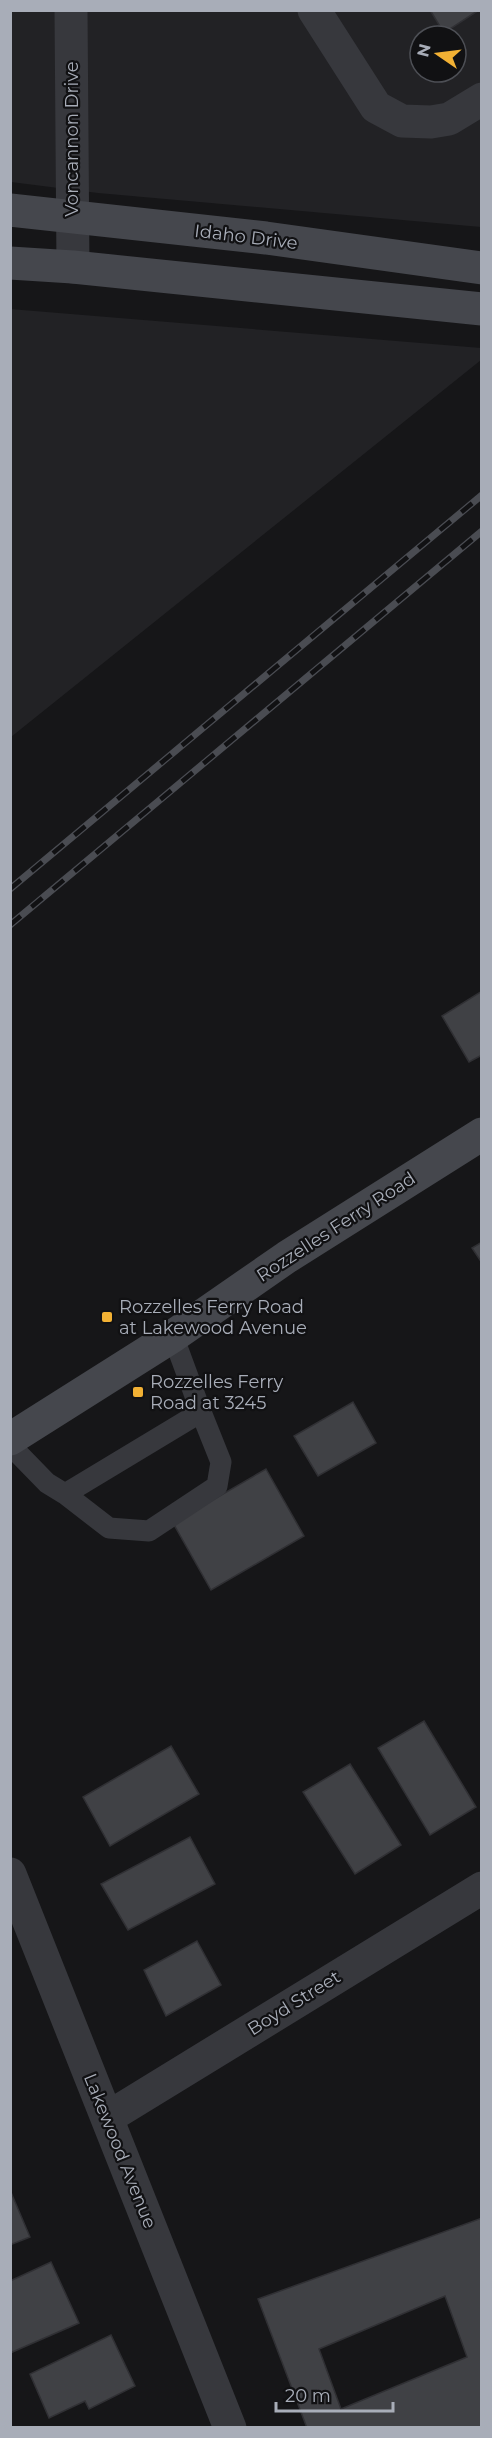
<svg xmlns="http://www.w3.org/2000/svg" width="492" height="2438" font-family="Montserrat,sans-serif">
<rect width="100%" height="100%" fill="#161618"/>
<path fill="#222225" fill-rule="evenodd" d="M 11,11 L 481,11 L 481,227 L 98,193 L 11,182 ZM 420,36 L 456,36 L 456,72 L 420,72 Z
M 10,309 L 481,348 L 481,360 L 11,737 Z"/>
<path fill="#404145" stroke="#303034" stroke-width="1.5" fill-rule="evenodd" d="M 430,10 L 479,10 L 444,33 Z
M 482,991 L 482,1055 L 469,1062 L 442,1016 Z
M 482,1242 L 482,1263 L 472,1248 Z
M 353,1402 L 376,1443 L 318,1476 L 294,1436 Z
M 266,1469 L 304,1536 L 211,1590 L 173,1523 Z
M 424,1721 L 476,1807 L 430,1835 L 378,1748 Z
M 171,1746 L 199,1794 L 110,1846 L 83,1797 Z
M 350,1764 L 401,1845 L 355,1874 L 303,1792 Z
M 190,1837 L 215,1884 L 128,1930 L 101,1884 Z
M 197,1941 L 221,1985 L 166,2016 L 144,1970 Z
M 10,2190 L 30,2237 L 10,2245 Z
M 482,2218 L 482,2428 L 307,2428 L 258,2299 ZM 445,2296 L 467,2357 L 341,2409 L 319,2349 Z
M 51,2262 L 79,2323 L 10,2353 L 10,2281 Z
M 111,2335 L 135,2386 L 89,2409 L 85,2401 L 49,2418 L 30,2374 Z"/>
<g fill="none" stroke-linecap="round" stroke-linejoin="round">
<path stroke="#37383d" stroke-width="21" d="M 10,1445 L 47,1483 L 65,1494 L 201,1412 L 173,1336
M 65,1494 L 109,1528 L 149,1531 L 217,1486 L 221,1462 L 201,1412"/>
<path stroke="#37383d" stroke-width="33" d="M 71,10 L 73,267
M 314,10 L 376,107 L 402,121 L 431,122 L 449,119 L 482,99
M 10,1874 L 230,2428
M 107,2118 L 482,1888"/>
<path stroke="#45474d" stroke-width="33" d="M 10,210 L 266,238 L 482,268
M 10,263 L 73,267 L 482,309
M 10,1439 L 173,1336 L 287,1257 L 482,1134"/>
<g stroke="#4a4c52" stroke-width="7">
<path id="rail" d="M 10,889 L 482,495
M 10,925 L 482,531"/>
</g>
<use href="#rail" stroke="#111113" stroke-width="4.5" stroke-dasharray="14" stroke-linecap="butt"/>
</g>
<g fill="#f2b134" stroke="#111113" stroke-width="2">
<rect x="101" y="1311" width="12" height="12" rx="3"/>
<rect x="132" y="1386" width="12" height="12" rx="3"/>
</g>
<g text-anchor="middle" stroke-width="4.5" stroke-linejoin="round" paint-order="stroke">
<g font-size="18" fill="#a8adb8" stroke="#111113">
<text transform="translate(72 139) rotate(-90)" y="6">Voncannon Drive</text>
<text transform="translate(246 237) rotate(7)" y="6">Idaho Drive</text>
<text transform="translate(336 1227) rotate(-33)" y="6">Rozzelles Ferry Road</text>
<text transform="translate(294 2003) rotate(-32)" y="6">Boyd Street</text>
<text transform="translate(120 2151) rotate(68)" y="6">Lakewood Avenue</text>
</g>
<g font-size="18" fill="#a8adb8" stroke="#111113" text-anchor="start">
<text x="119" y="1313">Rozzelles Ferry Road<tspan x="119" dy="21">at Lakewood Avenue</tspan></text>
<text x="150" y="1388">Rozzelles Ferry<tspan x="150" dy="21">Road at 3245</tspan></text>
</g>
</g>
<rect width="492" height="2438" fill="none" stroke="#a8adb8" stroke-width="24"/>
<g transform="translate(438 54) rotate(284)"><circle r="28" fill="#111113" stroke="#4d4f55" stroke-width="1.5"/>
<path d="M0-4.5L10 22L0 15L-10 22Z" fill="#f2b134"/>
<text y="-9" font-size="16" font-weight="bold" text-anchor="middle" fill="#a8adb8">N</text>
</g>
<path d="M276 2402v9h117v-9" fill="none" stroke="#a8adb8" stroke-width="3"/>
<text x="285" y="2402" font-size="18" fill="#a8adb8" stroke="#111113" stroke-width="4.5" paint-order="stroke">20 m</text>
</svg>
